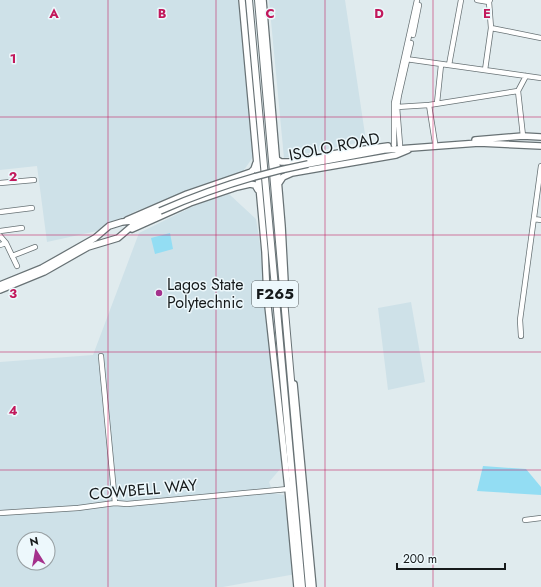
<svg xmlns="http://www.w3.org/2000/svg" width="541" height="587" font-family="Jost,sans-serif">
<rect width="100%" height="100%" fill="#e0ebee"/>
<path fill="#cee1e8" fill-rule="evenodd" d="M 0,0 L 242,0 L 253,157 L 242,173 L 136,211 L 97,231 L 47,242 L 37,166 L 0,170 Z
M 269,0 L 345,0 L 366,141 L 284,158 Z
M 229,194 L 256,219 L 260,244 L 265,260 L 283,423 L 281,468 L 269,482 L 273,493 L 284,495 L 296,574 L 223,587 L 0,587 L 0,362 L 93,355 L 139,233 L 196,205 ZM 24,539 L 48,539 L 48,563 L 24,563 Z
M 411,302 L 425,382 L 388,390 L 378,308 Z"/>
<path fill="#93ddf3" d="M 170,233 L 173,249 L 155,254 L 151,238 Z
M 483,466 L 526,469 L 541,487 L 541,495 L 477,491 Z"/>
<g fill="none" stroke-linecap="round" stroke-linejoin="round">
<g stroke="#687275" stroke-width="6">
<path id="minor" d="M 477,0 L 489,2 L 490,0
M 489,2 L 491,28 L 541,38
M 413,35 L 419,5
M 406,59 L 541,78
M 449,65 L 461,0
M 485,70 L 491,28
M 518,91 L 526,76
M 437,103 L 441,65
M 429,105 L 518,91 L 523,136
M 397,107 L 429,105 L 435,143
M 394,145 L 394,103 L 417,0
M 400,145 L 397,107 L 399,95 L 411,43
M 0,183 L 34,180
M 0,212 L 32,208
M 534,219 L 541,220
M 0,231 L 22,228
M 0,236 L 6,243
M 0,245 L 6,243 L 17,266
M 12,256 L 35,247
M 521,336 L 520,320 L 541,166
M 101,356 L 115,503
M 0,513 L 78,508 L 115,503 L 127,504 L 288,489
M 525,520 L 541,518"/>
</g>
<g stroke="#687275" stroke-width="8">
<path id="major" d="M 242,0 L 265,252 L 267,297 L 288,489 L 297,587
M 263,0 L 282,226 L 285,282
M 475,140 L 523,136 L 541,137
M 276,159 L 281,162 L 289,162 L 344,152 L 388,146
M 308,164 L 384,150 L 479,143 L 541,146
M 279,183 L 283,177 L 292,173 L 396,155 L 408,150
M 127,220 L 187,194 L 251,172 L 254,169 L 256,163
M 132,229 L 190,203 L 237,187 L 250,184 L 255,185 L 258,190
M 0,285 L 42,268 L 95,238 L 109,226 L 122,222 L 140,220 L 160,211
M 0,290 L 44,272 L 88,247 L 118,238 L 139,220
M 294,384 L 313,587"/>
</g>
<g stroke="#687275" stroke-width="8">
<path id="highway" d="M 249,0 L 302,587
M 258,0 L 309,587"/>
</g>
<use href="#minor" stroke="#fff" stroke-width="4.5"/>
<use href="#major" stroke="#fff" stroke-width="5.5"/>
<use href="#highway" stroke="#fff" stroke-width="6"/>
<g stroke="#687275" stroke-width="8" stroke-linecap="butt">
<path id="major-bridge" d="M 160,211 C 208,190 257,174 308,164"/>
</g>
<use href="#major-bridge" stroke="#fff" stroke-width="5.5"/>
</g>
<path fill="none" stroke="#c2185b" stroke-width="1" stroke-opacity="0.55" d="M 108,0 L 108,587M 216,0 L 216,587M 325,0 L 325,587M 433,0 L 433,587M 0,117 L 541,117M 0,235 L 541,235M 0,352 L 541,352M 0,470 L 541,470"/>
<circle fill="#a4318c" stroke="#edf8fc" stroke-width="1.5" cx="159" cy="293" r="4"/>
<g text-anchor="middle" stroke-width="3" stroke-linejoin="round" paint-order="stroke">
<rect fill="#edf8fc" stroke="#565d5e" stroke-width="1" x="252" y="281" width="46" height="26" rx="3"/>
<g font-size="15" font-weight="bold" fill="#161a1b">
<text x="275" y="299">F265</text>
</g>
<g font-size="16" fill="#161a1b" stroke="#edf8fc">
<text transform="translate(334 146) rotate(-11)" y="6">ISOLO ROAD</text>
<text transform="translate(143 489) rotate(-5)" y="6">COWBELL WAY</text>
</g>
<g font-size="16" fill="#161a1b" stroke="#edf8fc" text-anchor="start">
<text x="167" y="290">Lagos State<tspan x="167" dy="18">Polytechnic</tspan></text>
</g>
</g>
<g font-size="13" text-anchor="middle" font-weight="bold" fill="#c2185b" stroke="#edf8fc" stroke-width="3" stroke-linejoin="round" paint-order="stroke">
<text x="54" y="18">A</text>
<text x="162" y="18">B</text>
<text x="270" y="18">C</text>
<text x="379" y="18">D</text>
<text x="487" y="18">E</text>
<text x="13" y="63">1</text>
<text x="13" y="181">2</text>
<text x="13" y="298">3</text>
<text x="13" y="415">4</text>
</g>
<g transform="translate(36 551) rotate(349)"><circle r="19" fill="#edf8fc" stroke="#979fa2"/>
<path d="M0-3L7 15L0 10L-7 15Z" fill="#a4318c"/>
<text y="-6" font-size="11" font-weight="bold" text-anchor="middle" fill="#161a1b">N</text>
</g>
<path d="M397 563v6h108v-6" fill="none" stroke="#161a1b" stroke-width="2"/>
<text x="403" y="563" font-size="12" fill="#161a1b" stroke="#edf8fc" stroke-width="3" paint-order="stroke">200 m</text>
</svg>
